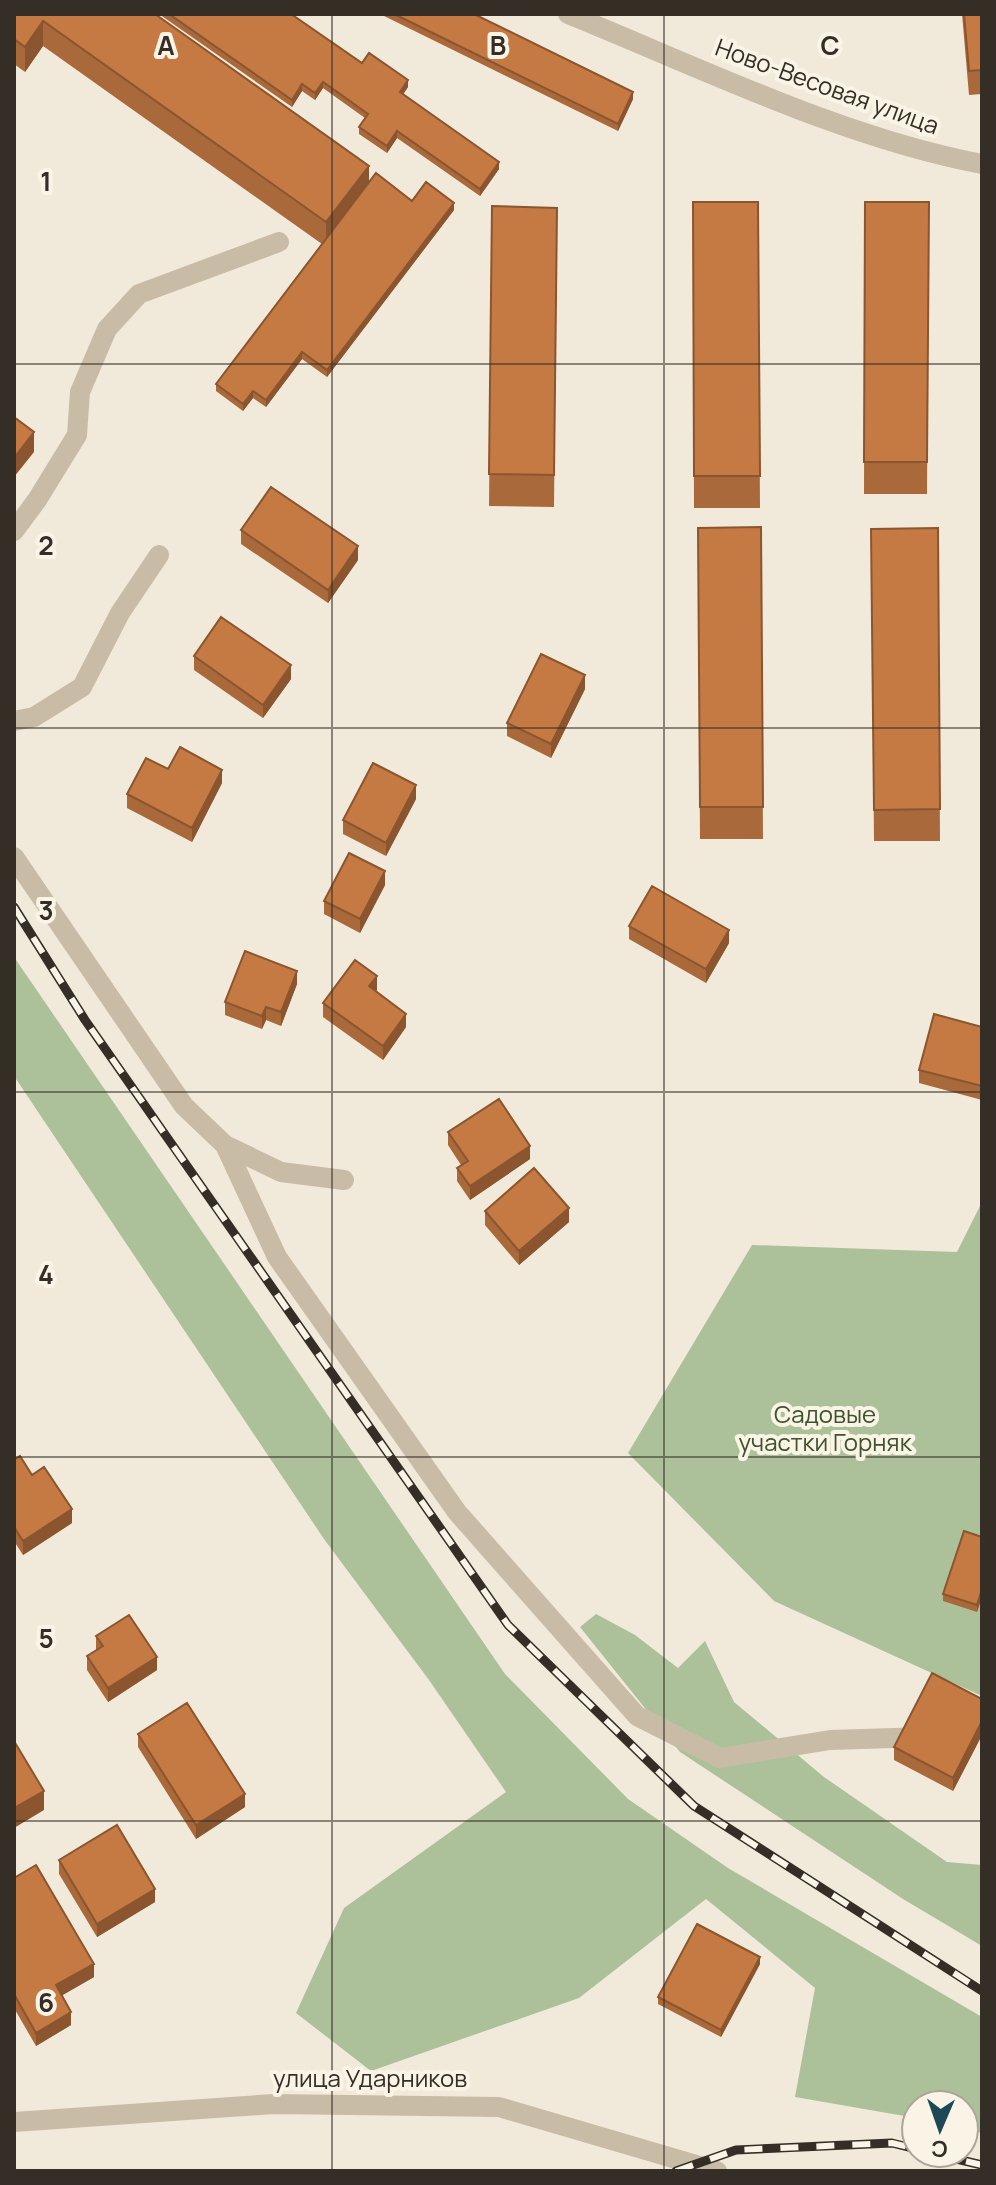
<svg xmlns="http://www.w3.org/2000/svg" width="996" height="2185" font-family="Manrope,sans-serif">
<rect width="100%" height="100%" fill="#f1eada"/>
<path fill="#acc09a" d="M 14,957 L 505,1674 L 628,1799 L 728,1868 L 982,2017 L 982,2133 L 964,2129 L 964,2105 L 916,2105 L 916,2118 L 795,2097 L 815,1988 L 706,1899 L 579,1998 L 371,2071 L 296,2013 L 344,1908 L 506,1792 L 429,1680 L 324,1539 L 14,1076 Z
M 982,1202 L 982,1696 L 774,1601 L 628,1453 L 752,1245 L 957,1252 Z
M 596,1614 L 635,1635 L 678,1668 L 705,1641 L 734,1702 L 824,1777 L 947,1862 L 982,1865 L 982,1946 L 903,1899 L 680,1752 L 580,1627 Z"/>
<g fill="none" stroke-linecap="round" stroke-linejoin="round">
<path stroke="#c9bca6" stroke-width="20" d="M 568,14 C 699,67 843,138 982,164
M 14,531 L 37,500 L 77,435 L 80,392 L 107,329 L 139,294 L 279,242
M 14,721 L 34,717 L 82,687 L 120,613 L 159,555
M 14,857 L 184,1106 L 225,1145 L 281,1172 L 344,1180
M 225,1145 L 277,1257 L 457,1512 L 637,1716 L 720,1758 L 830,1740 L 925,1737
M 14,2122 L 274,2104 L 499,2107 L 717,2171"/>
<g stroke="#352e27" stroke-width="9">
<path id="rail" d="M 14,907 L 85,1020 L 508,1625 L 694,1806 L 982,1991
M 931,2153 L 982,2165
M 676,2171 L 736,2150 L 892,2143 L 916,2149"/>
</g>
<use href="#rail" stroke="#f9f4e6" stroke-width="6" stroke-dasharray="18" stroke-linecap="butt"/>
</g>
<path fill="#a9693a" d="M 14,14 L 155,14 L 369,183 L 412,201 L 454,210 L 327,377 L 302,359 L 266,407 L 253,398 L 243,411 L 216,391 L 216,384 L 322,244 L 43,46 L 25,72 L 14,64 Z
M 159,14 L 291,14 L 362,63 L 408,87 L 403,94 L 499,169 L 480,196 L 397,138 L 387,153 L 359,134 L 359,127 L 365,118 L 323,88 L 315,100 L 302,91 L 292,107 Z
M 380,14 L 474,14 L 633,99 L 618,131 Z
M 962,14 L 982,14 L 982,94 L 969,95 Z
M 693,202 L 758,202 L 760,508 L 694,508 Z
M 865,202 L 929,202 L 927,494 L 864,494 Z
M 492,206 L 557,208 L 554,507 L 489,506 Z
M 761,527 L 763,839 L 700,839 L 698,528 Z
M 938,528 L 940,841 L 874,841 L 871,529 Z
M 241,530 L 358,560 L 328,603 L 241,544 Z
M 194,656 L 291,679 L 263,718 L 194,670 Z
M 585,689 L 551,758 L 507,736 L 507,723 Z
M 222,783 L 192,842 L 127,808 L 127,794 Z
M 416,799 L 386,856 L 343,834 L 343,820 Z
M 385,885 L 360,933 L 324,914 L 324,901 Z
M 629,926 L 729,943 L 706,983 L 629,939 Z
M 297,984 L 281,1026 L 266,1020 L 262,1029 L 225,1015 L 225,1002 Z
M 377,990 L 376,991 L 406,1027 L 383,1060 L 323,1017 L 323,1003 Z
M 982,1027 L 982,1100 L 919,1083 L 919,1070 Z
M 448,1132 L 530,1159 L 470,1200 L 457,1181 L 457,1168 L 461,1165 L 448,1145 Z
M 485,1211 L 569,1222 L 519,1265 L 485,1225 Z
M 14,1460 L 32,1475 L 72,1523 L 23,1555 L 14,1541 Z
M 982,1537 L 982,1596 L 977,1612 L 943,1601 L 943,1594 Z
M 96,1636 L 157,1670 L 108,1702 L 87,1670 L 87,1656 L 96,1650 Z
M 982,1699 L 982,1735 L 953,1791 L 894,1760 L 894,1747 Z
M 138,1734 L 245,1807 L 196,1839 L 138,1747 Z
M 59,1860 L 155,1902 L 97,1937 L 59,1874 Z
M 14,1878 L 94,1977 L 62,1995 L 71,2025 L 36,2046 L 14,2008 Z
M 760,1964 L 721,2037 L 658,2004 L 658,1997 Z"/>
<path fill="#8a552f" d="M 43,21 L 43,46 L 25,72 L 25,47 Z
M 408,80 L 408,87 L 400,99 L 400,92 Z
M 323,82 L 323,88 L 315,100 L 315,93 Z
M 302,84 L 302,91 L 292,107 L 292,100 Z
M 633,92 L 633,99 L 618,131 L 618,124 Z
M 397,131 L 397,138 L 387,153 L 387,146 Z
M 499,162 L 499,169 L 480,196 L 480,189 Z
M 369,166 L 369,190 L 326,246 L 326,222 Z
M 454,203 L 454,210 L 327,377 L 327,370 Z
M 302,352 L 302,359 L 266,407 L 266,400 Z
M 253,391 L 253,398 L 243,411 L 243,404 Z
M 34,432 L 34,452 L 14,477 L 14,458 Z
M 358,546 L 358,560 L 328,603 L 328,590 Z
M 291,665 L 291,679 L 263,718 L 263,705 Z
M 585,675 L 585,689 L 551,758 L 551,744 Z
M 222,770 L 222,783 L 192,842 L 192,828 Z
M 416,785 L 416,799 L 386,856 L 386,843 Z
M 385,871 L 385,885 L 360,933 L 360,919 Z
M 729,930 L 729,943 L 706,983 L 706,969 Z
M 297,971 L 297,984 L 281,1026 L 281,1012 Z
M 377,976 L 377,990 L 369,1000 L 369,986 Z
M 266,1007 L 266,1020 L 262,1029 L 262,1016 Z
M 406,1014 L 406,1027 L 383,1060 L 383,1046 Z
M 530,1146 L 530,1159 L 470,1200 L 470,1186 Z
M 569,1208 L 569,1222 L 519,1265 L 519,1251 Z
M 72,1509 L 72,1523 L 23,1555 L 23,1541 Z
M 982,1589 L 982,1596 L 977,1612 L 977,1605 Z
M 157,1657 L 157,1670 L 108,1702 L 108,1688 Z
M 982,1721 L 982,1735 L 953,1791 L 953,1778 Z
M 44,1791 L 44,1810 L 14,1828 L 14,1808 Z
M 245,1794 L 245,1807 L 196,1839 L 196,1825 Z
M 155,1889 L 155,1902 L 97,1937 L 97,1924 Z
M 760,1957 L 760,1964 L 721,2037 L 721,2030 Z
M 94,1964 L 94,1977 L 56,1999 L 56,1985 Z
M 71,2012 L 71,2025 L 36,2046 L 36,2033 Z"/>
<path fill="#c57a43" stroke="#8a552f" stroke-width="2" d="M 14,14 L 155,14 L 369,166 L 326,222 L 43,21 L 25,47 L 14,39 Z
M 169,14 L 291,14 L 362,63 L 369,53 L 408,80 L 400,92 L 499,162 L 480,189 L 397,131 L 387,146 L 359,127 L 368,114 L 323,82 L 315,93 L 302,84 L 292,100 Z
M 394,14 L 474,14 L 633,92 L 618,124 Z
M 964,14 L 982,14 L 982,70 L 969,71 Z
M 376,173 L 412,201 L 426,182 L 454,203 L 327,370 L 302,352 L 266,400 L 253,391 L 243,404 L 216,384 Z
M 693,202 L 758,202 L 760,476 L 694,476 Z
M 865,202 L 929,202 L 927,462 L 864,462 Z
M 492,206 L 557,208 L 554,475 L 489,474 Z
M 14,417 L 34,432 L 14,458 Z
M 271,487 L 358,546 L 328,590 L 241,530 Z
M 761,527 L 763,807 L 700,807 L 698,528 Z
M 938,528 L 940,809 L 874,810 L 871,529 Z
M 221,617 L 291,665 L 263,705 L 194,656 Z
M 541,654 L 585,675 L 551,744 L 507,723 Z
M 180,747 L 222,770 L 192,828 L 127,794 L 146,758 L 168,769 Z
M 373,763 L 416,785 L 386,843 L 343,820 Z
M 349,853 L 385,871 L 360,919 L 324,901 Z
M 652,886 L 729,930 L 706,969 L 629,926 Z
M 245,951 L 297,971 L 281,1012 L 266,1007 L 262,1016 L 225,1002 Z
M 355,960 L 377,976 L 369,986 L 406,1014 L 383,1046 L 323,1003 Z
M 934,1014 L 982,1027 L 982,1086 L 919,1070 Z
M 499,1099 L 530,1146 L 470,1186 L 457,1168 L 468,1161 L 448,1132 Z
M 534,1168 L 569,1208 L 519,1251 L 485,1211 Z
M 20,1456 L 32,1475 L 44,1467 L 72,1509 L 23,1541 L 14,1527 L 14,1460 Z
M 964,1531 L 982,1537 L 982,1589 L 977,1605 L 943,1594 Z
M 129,1615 L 157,1657 L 108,1688 L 87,1656 L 103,1646 L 96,1636 Z
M 932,1673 L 982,1699 L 982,1721 L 953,1778 L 894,1747 Z
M 187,1703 L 245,1794 L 196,1825 L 138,1734 Z
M 14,1741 L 44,1791 L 14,1808 Z
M 117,1825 L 155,1889 L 97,1924 L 59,1860 Z
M 36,1865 L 94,1964 L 56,1985 L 71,2012 L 36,2033 L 14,1994 L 14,1878 Z
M 697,1924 L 760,1957 L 721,2030 L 658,1997 Z"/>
<path fill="none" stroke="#352e27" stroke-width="2" stroke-opacity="0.55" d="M 332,14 L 332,2171M 664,14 L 664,2171M 14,364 L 982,364M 14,728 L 982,728M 14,1092 L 982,1092M 14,1457 L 982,1457M 14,1821 L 982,1821"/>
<g text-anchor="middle" stroke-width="8" stroke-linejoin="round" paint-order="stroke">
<g font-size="24" fill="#352e27" stroke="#f9f4e6">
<text transform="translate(827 87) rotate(20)" y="8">Ново-Весовая улица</text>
<text x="370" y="2087">улица Ударников</text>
</g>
<g font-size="24" fill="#3d532b" stroke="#f9f4e6">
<text x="825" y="1423">Садовые<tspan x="825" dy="28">участки Горняк</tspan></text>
</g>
</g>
<g font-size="26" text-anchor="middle" font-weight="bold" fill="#352e27" stroke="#f9f4e6" stroke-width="8" stroke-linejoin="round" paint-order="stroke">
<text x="166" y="55">A</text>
<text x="498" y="55">B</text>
<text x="830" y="55">C</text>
<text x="46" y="191">1</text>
<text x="46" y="555">2</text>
<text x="46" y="920">3</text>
<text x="46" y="1284">4</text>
<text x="46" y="1648">5</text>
<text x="46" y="2012">6</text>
</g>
<rect width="996" height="2185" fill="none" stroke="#352e27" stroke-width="32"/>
<g transform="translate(940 2129) rotate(182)"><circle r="38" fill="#f9f4e6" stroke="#aba59a" stroke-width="2"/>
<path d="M0-6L14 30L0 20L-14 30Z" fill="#1d4856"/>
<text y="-12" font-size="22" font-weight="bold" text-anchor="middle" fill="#352e27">С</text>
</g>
</svg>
